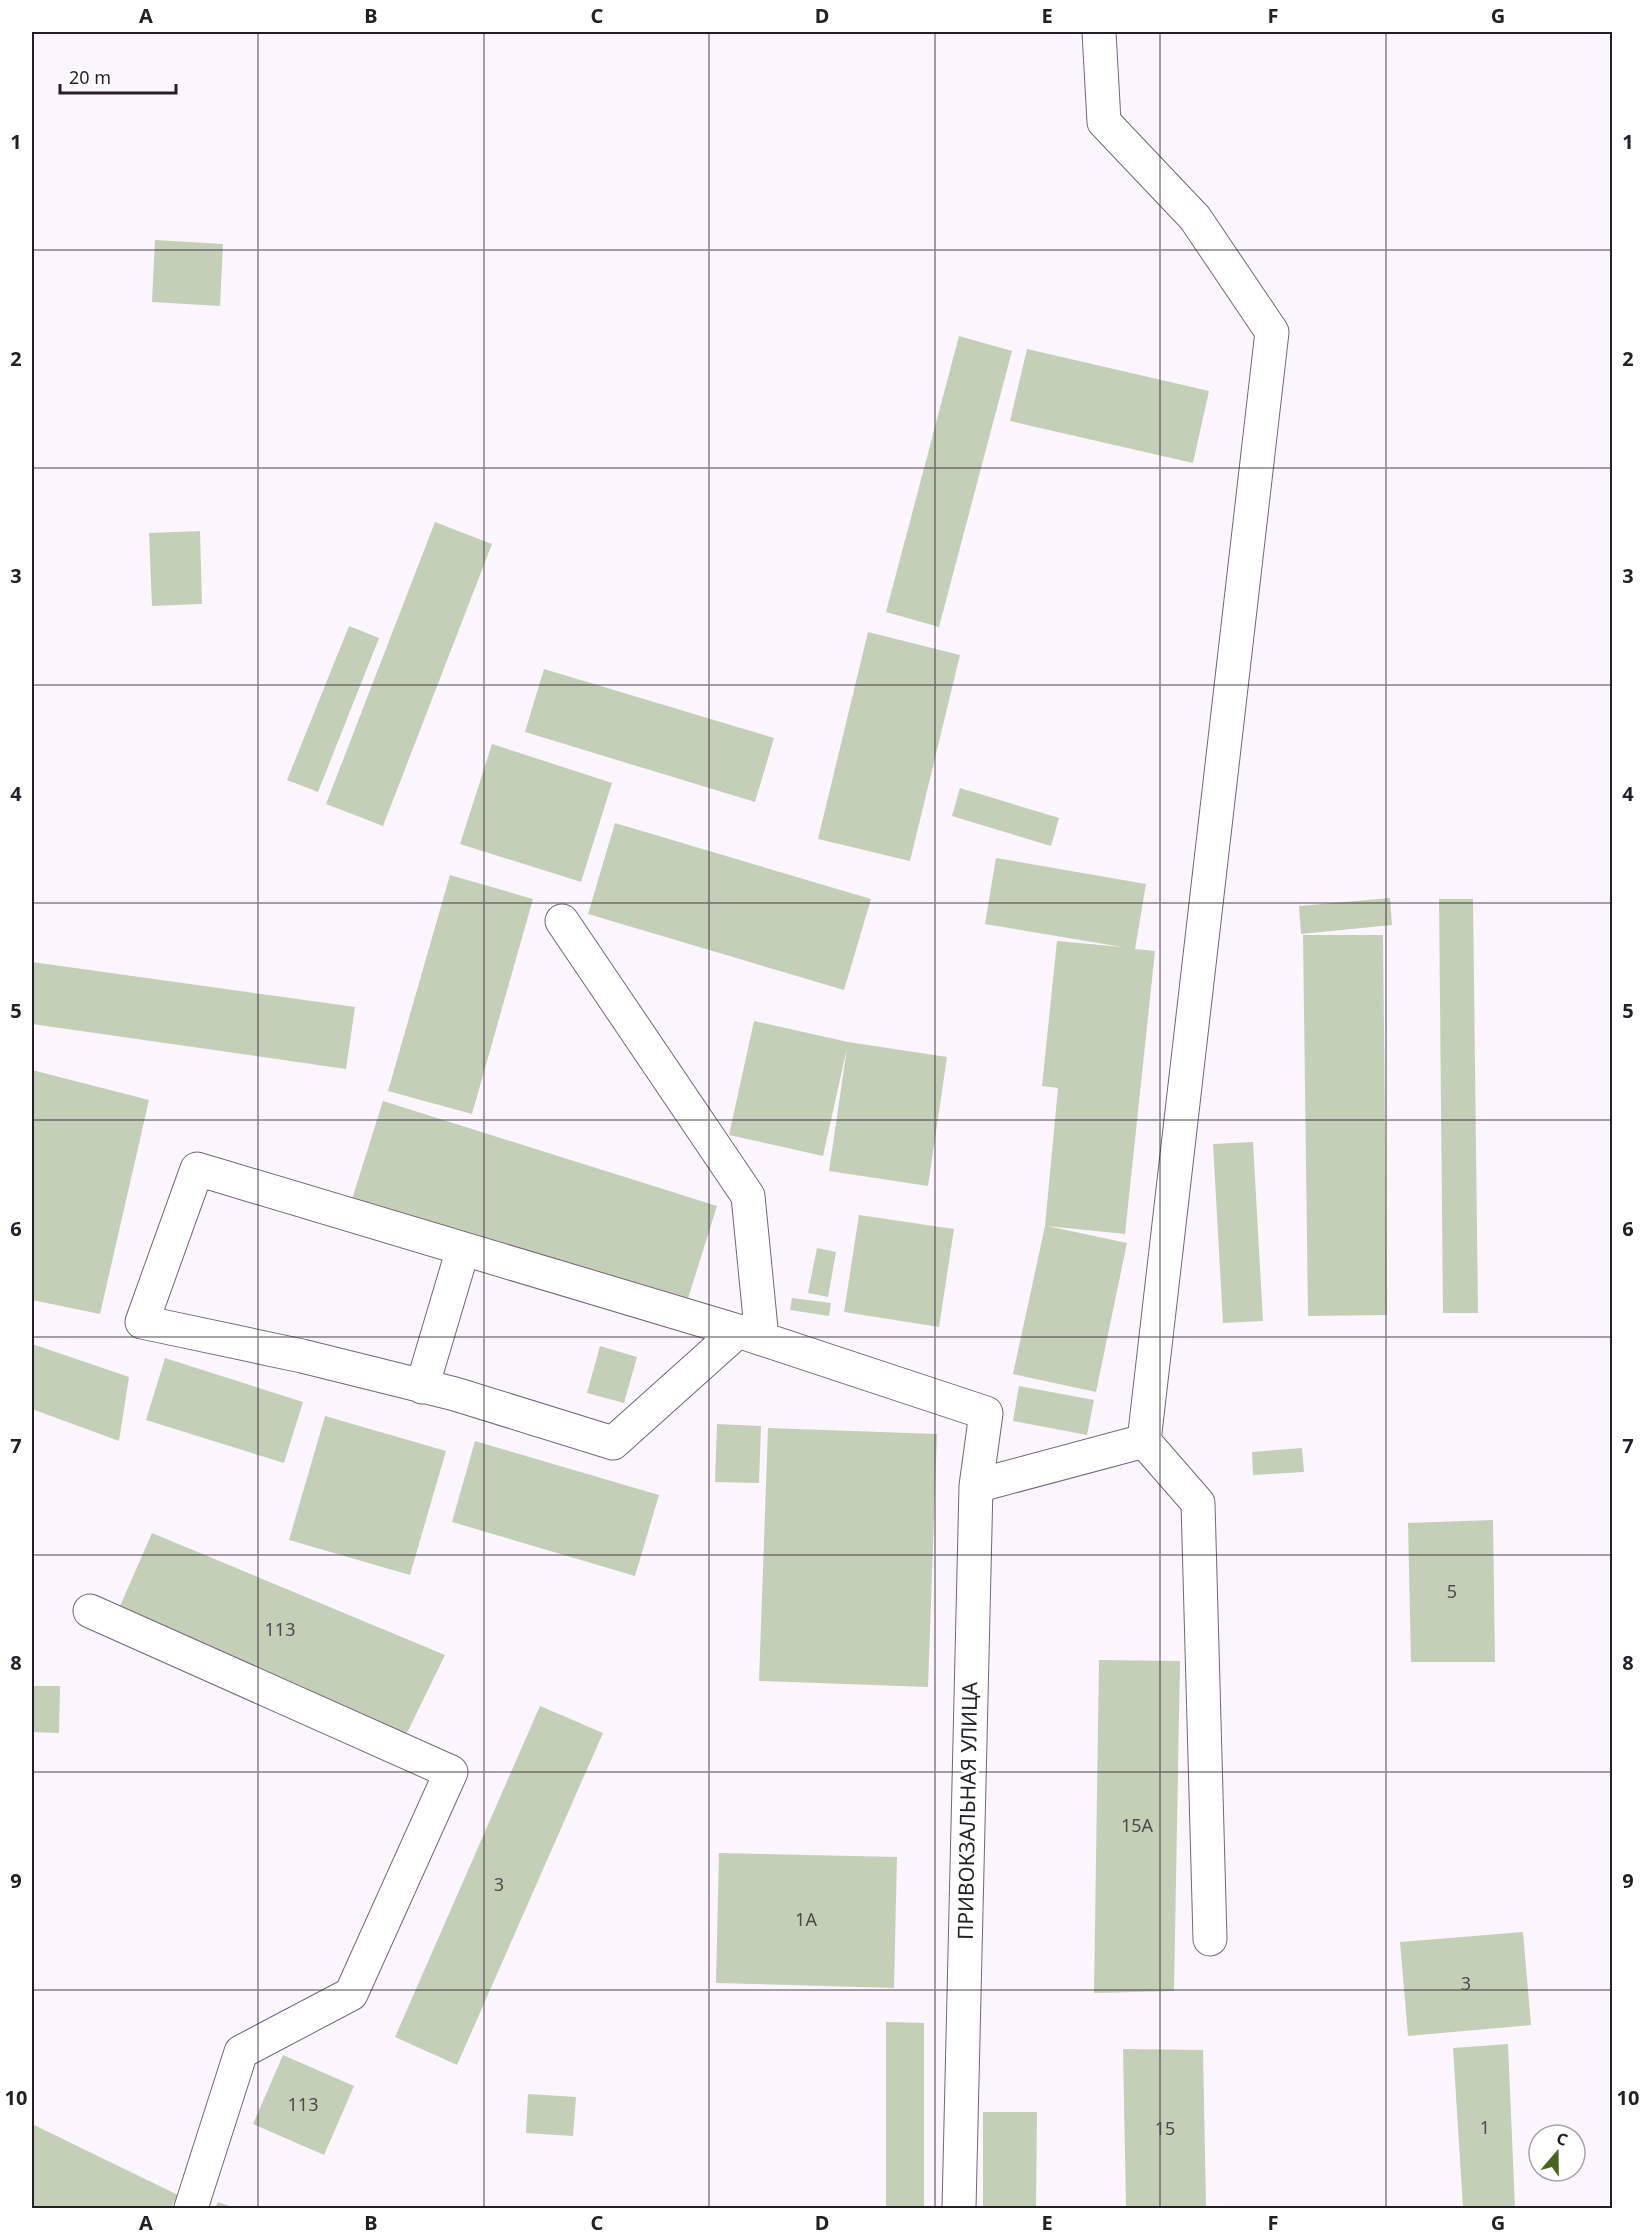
<svg xmlns="http://www.w3.org/2000/svg" width="1644" height="2240" font-family="'Noto Sans',sans-serif">
<rect width="100%" height="100%" fill="#fbf5fe"/>
<path fill="#c3d0b7" d="M 155,240 L 223,244 L 220,306 L 152,302 Z
M 959,336 L 1012,351 L 939,627 L 886,612 Z
M 1027,349 L 1209,391 L 1193,463 L 1010,421 Z
M 435,522 L 492,544 L 383,826 L 326,804 Z
M 200,531 L 202,604 L 152,606 L 149,533 Z
M 349,626 L 379,638 L 318,792 L 287,780 Z
M 868,632 L 960,655 L 910,861 L 818,839 Z
M 544,669 L 774,738 L 755,802 L 525,732 Z
M 492,744 L 612,783 L 581,882 L 460,844 Z
M 960,788 L 1059,818 L 1051,846 L 952,816 Z
M 615,823 L 871,899 L 844,990 L 588,914 Z
M 996,858 L 1146,884 L 1135,949 L 1155,951 L 1125,1234 L 1047,1226 L 1127,1243 L 1096,1392 L 1013,1374 L 1045,1226 L 1058,1088 L 1042,1086 L 1057,941 L 1122,947 L 985,924 Z
M 450,875 L 533,899 L 472,1114 L 388,1091 Z
M 1390,898 L 1392,925 L 1301,934 L 1299,906 Z
M 1439,899 L 1473,899 L 1478,1313 L 1443,1313 Z
M 1303,935 L 1383,935 L 1387,1315 L 1308,1316 Z
M 32,962 L 355,1007 L 346,1069 L 32,1024 Z
M 754,1021 L 848,1042 L 947,1057 L 928,1186 L 829,1171 L 847,1048 L 823,1156 L 729,1135 Z
M 32,1070 L 149,1100 L 100,1314 L 32,1300 Z
M 383,1101 L 717,1206 L 686,1305 L 352,1199 Z
M 1253,1142 L 1263,1321 L 1223,1323 L 1213,1144 Z
M 859,1215 L 954,1229 L 939,1327 L 844,1312 Z
M 817,1248 L 836,1252 L 828,1297 L 808,1293 Z
M 792,1298 L 831,1303 L 829,1316 L 790,1310 Z
M 32,1344 L 129,1377 L 119,1441 L 32,1409 Z
M 600,1346 L 637,1357 L 624,1403 L 587,1393 Z
M 165,1358 L 303,1402 L 284,1463 L 146,1420 Z
M 1019,1386 L 1094,1400 L 1087,1435 L 1013,1421 Z
M 325,1416 L 446,1451 L 410,1575 L 289,1540 Z
M 717,1424 L 761,1426 L 759,1483 L 715,1482 Z
M 768,1428 L 937,1434 L 928,1687 L 759,1681 Z
M 475,1441 L 659,1495 L 635,1576 L 452,1522 Z
M 1302,1448 L 1304,1472 L 1253,1475 L 1252,1452 Z
M 1493,1520 L 1495,1662 L 1411,1662 L 1408,1523 Z
M 152,1533 L 445,1655 L 406,1735 L 120,1606 Z
M 1099,1660 L 1180,1661 L 1174,1991 L 1094,1993 Z
M 32,1686 L 60,1686 L 59,1733 L 32,1732 Z
M 540,1706 L 603,1733 L 457,2065 L 395,2037 Z
M 719,1853 L 897,1857 L 894,1988 L 716,1983 Z
M 1523,1932 L 1531,2025 L 1408,2036 L 1400,1942 Z
M 886,2022 L 924,2023 L 924,2208 L 886,2208 Z
M 1508,2044 L 1515,2208 L 1463,2208 L 1453,2048 Z
M 1123,2049 L 1203,2050 L 1206,2208 L 1126,2208 Z
M 283,2055 L 354,2086 L 324,2155 L 253,2124 Z
M 528,2094 L 576,2097 L 573,2136 L 526,2133 Z
M 983,2112 L 1037,2112 L 1036,2208 L 983,2208 Z
M 32,2124 L 178,2195 L 171,2208 L 32,2208 Z
M 218,2202 L 235,2208 L 215,2208 Z"/>
<g fill="none" stroke-linecap="round" stroke-linejoin="round">
<g stroke="#74657a" stroke-width="35">
<path id="minor" d="M 562,921 L 748,1196 L 762,1339
M 738,1331 L 197,1169 L 142,1322 L 302,1356 L 455,1394 L 613,1443 L 738,1331 L 986,1413 L 976,1486 L 959,2208
M 422,1387 L 463,1249
M 1144,1441 L 1198,1503 L 1210,1939
M 976,1486 L 1144,1441 L 1272,332 L 1195,218 L 1104,122 L 1099,32
M 90,1611 L 451,1772 L 351,1994 L 241,2052 L 191,2208"/>
</g>
<use href="#minor" stroke="#fff" stroke-width="33"/>
</g>
<path fill="none" stroke="#241e26" stroke-width="1.5" stroke-opacity="0.55" d="M 258,32 L 258,2208M 484,32 L 484,2208M 709,32 L 709,2208M 935,32 L 935,2208M 1160,32 L 1160,2208M 1386,32 L 1386,2208M 32,250 L 1612,250M 32,468 L 1612,468M 32,685 L 1612,685M 32,903 L 1612,903M 32,1120 L 1612,1120M 32,1337 L 1612,1337M 32,1555 L 1612,1555M 32,1772 L 1612,1772M 32,1990 L 1612,1990"/>
<g text-anchor="middle" stroke-width="6" stroke-linejoin="round" paint-order="stroke">
<g font-size="18" fill="#4c4a4a">
<text x="1452" y="1598">5</text>
<text x="280" y="1636">113</text>
<text x="1137" y="1832">15А</text>
<text x="499" y="1891">3</text>
<text x="806" y="1926">1А</text>
<text x="1466" y="1990">3</text>
<text x="303" y="2111">113</text>
<text x="1485" y="2134">1</text>
<text x="1165" y="2135">15</text>
</g>
<g font-size="21" fill="#241e26" stroke="#fff">
<text transform="translate(968 1811) rotate(-89)" y="7">ПРИВОКЗАЛЬНАЯ УЛИЦА</text>
</g>
</g>
<rect width="1644" height="2240" fill="none" stroke="#ffffff" stroke-width="66"/>
<g transform="translate(1557 2153) rotate(20)"><circle r="28" fill="#ffffff" stroke="#a7a5a8" stroke-width="1.5"/>
<path d="M0-4.5L10 22L0 15L-10 22Z" fill="#47661b"/>
<text y="-9" font-size="16" font-weight="bold" text-anchor="middle" fill="#241e26">С</text>
</g>
<path d="M60 84v9h116v-9" fill="none" stroke="#241e26" stroke-width="3"/>
<text x="69" y="84" font-size="18" fill="#241e26" stroke="#ffffff" stroke-width="4.5" paint-order="stroke">20 m</text>
<rect x="33" y="33" width="1578" height="2174" fill="none" stroke="#241e26" stroke-width="2"/>
<g font-size="20" text-anchor="middle" font-weight="bold" fill="#241e26">
<text x="146" y="23">A</text>
<text x="371" y="23">B</text>
<text x="597" y="23">C</text>
<text x="822" y="23">D</text>
<text x="1047" y="23">E</text>
<text x="1273" y="23">F</text>
<text x="1498" y="23">G</text>
<text x="16" y="149">1</text>
<text x="1628" y="149">1</text>
<text x="16" y="366">2</text>
<text x="1628" y="366">2</text>
<text x="16" y="583">3</text>
<text x="1628" y="583">3</text>
<text x="16" y="801">4</text>
<text x="1628" y="801">4</text>
<text x="16" y="1018">5</text>
<text x="1628" y="1018">5</text>
<text x="16" y="1236">6</text>
<text x="1628" y="1236">6</text>
<text x="16" y="1453">7</text>
<text x="1628" y="1453">7</text>
<text x="16" y="1670">8</text>
<text x="1628" y="1670">8</text>
<text x="16" y="1888">9</text>
<text x="1628" y="1888">9</text>
<text x="16" y="2105">10</text>
<text x="1628" y="2105">10</text>
<text x="146" y="2230">A</text>
<text x="371" y="2230">B</text>
<text x="597" y="2230">C</text>
<text x="822" y="2230">D</text>
<text x="1047" y="2230">E</text>
<text x="1273" y="2230">F</text>
<text x="1498" y="2230">G</text>
</g>
</svg>
